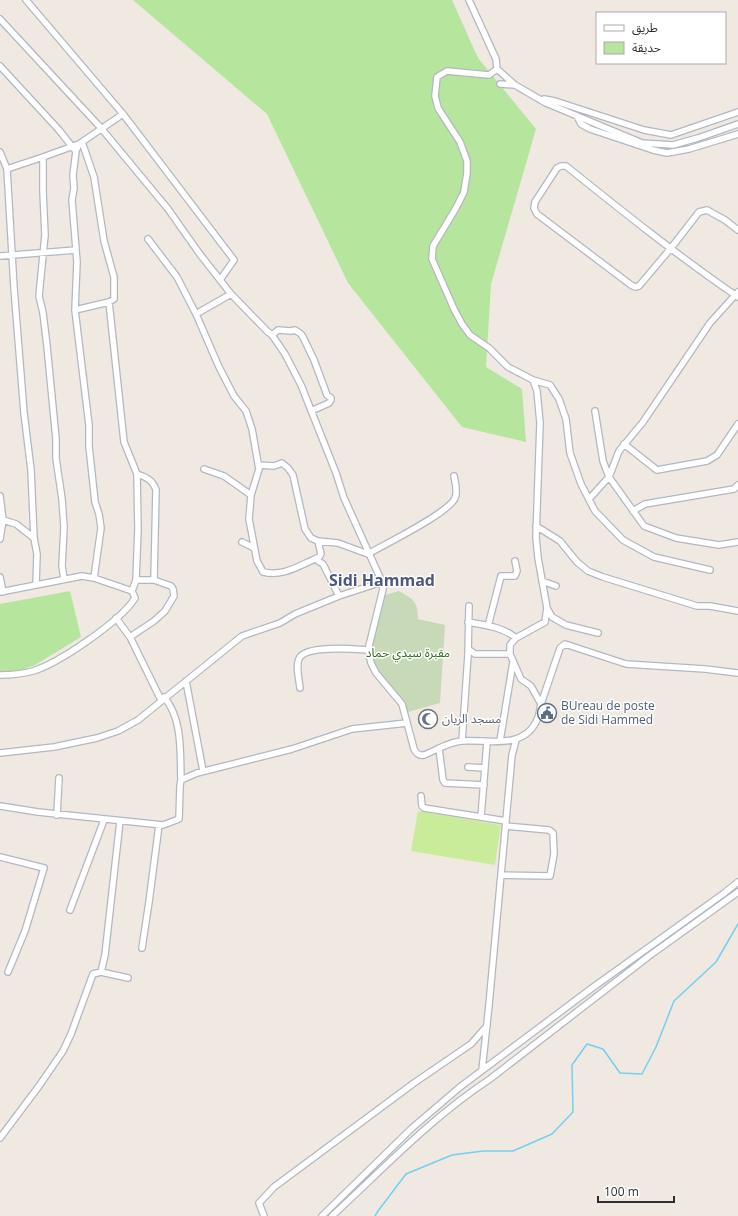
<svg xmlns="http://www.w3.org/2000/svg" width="738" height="1216" font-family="'Open Sans','Noto Sans Arabic',sans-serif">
<rect width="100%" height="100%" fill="#efe9e1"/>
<path fill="#b6e59e" d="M 133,0 L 452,0 L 478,58 L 536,129 L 491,284 L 486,367 L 522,389 L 526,442 L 462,427 L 348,283 L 267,114 Z
M 70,591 L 81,637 L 35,665 L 16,672 L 0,672 L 0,604 Z"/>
<path fill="#c8d9b8" d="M 399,591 C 413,599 418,601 418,619 L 445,625 L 440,703 L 408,712 L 401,698 L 379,675 L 372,659 L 372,646 L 385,595 Z"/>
<path fill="#c9ec9a" d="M 418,811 L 501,825 L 495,865 L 411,851 Z"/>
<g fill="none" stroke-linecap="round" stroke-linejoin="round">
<path stroke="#75cff0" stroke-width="1.5" d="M 375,1216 L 378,1211 L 406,1174 L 452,1155 L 483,1151 L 513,1151 L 552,1134 L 573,1112 L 572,1065 L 587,1044 L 603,1049 L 620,1073 L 642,1074 L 656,1047 L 674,1001 L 716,962 L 738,924"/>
<g stroke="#b4b7c1" stroke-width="8">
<path id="street" d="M 26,0 L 123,114 L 234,260 L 220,280
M 469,0 L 496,59 L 497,69 L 489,75 L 447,71 L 437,77 L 435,96 L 438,108 L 460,142 L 467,161 L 467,173 L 464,192 L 456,208 L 433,246 L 432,259 L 454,309 L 462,324 L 470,335 L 489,348 L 508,367 L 533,380 L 550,385 L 559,399 L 566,419 L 570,453 L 581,484 L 595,511 L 623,540 L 654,557 L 710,570
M 0,19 L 101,128 L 168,209 L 199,253 L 231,294 L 267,331 L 272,335 L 285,354 L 301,385 L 336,473 L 344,498 L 382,582 L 383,589 L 368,650 L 371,663 L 376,673 L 402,704 L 414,749 C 416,753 419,756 424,755 C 437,750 448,742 462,741 C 486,739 522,750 536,722 C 539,717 540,710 541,704 L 531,686 L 521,679 L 510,654 L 510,645 L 516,638 L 545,622 L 547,608 L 538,558 L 536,537 L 540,423 L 537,391 L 533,380
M 0,66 L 59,130 L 74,149
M 497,69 L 515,85 L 546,103 L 642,143 L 673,145 L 698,138 L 738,124
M 500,84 L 515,85
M 544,99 L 555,101 L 644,130 L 671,135 L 738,112
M 577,116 L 581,124 L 590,129 L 653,150 L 667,153 L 689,149 L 738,134
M 0,152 L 7,169
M 43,157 L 43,192 L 45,235 L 39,296 L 43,313 L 47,346 L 56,439 L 56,458 L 62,499 L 64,527 L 62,566 L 64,579
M 738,230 L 725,220 L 707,210 L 699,212 L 671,248 L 639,286 L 635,287 L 631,285 L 537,214 L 534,208 L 535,202 L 557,168 L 561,166 L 566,166 C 622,211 678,256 738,297
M 148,239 L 177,277 L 196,314 L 219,367 L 234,396 L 246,411 L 252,429 L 259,469 L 251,495 L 249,519 L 257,561 L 263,572 C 283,577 298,566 315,559 L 323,564 L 339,596
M 0,256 L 76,250
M 75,310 L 109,302 L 114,299 L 114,277 L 104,241 L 94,177 L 82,142
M 196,314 L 231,294
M 272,335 L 278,330 L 291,331 L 295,330 L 301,334 L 303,337 L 314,360 L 327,395 L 331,398 L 331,400 L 329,403 L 311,411
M 595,411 L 603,461 L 609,477 L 644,526 L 676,538 L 719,545 L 738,542
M 624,444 L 657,470 L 707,461 L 717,455 L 738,424
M 258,465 L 274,466 L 282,463 L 288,468 L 293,475 L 305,529 L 311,538 L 318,541 L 338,543 L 368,554 C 385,544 449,513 455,498 C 458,492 455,482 454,476
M 204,469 L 224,476 L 251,495
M 137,474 C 146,477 153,480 156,490 L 154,580
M 0,496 L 3,520 L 0,539
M 589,499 L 609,477 L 619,451 L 643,422 L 710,323 L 738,292
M 633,511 L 645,504 L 734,489 L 738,485
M 3,520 L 16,524 L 34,538
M 536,526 L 560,541 L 577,562 L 588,571 L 603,577 L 697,606 L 710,606 L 738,611
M 242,542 L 254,548
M 315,559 L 319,557 L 321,554 L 318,541
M 0,577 L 3,592
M 94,578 L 101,528 L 99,514 L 95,502 L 89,446 L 89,425 L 75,310 L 77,262 L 72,200 L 74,188 L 73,175 L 76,151 L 79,144 L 123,114
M 542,581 L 556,586
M 36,585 L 37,554 L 34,538 L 31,470 L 24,413 L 14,288 L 7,169 L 43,157 L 79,144
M 0,592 L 82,576 L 94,578 L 132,591
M 547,608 L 552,617 L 566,625 L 598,633
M 116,618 L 130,637 L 161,700
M 468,622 C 485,625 503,627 516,638
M 488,626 L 501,576 L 515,576 L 517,571 L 515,561
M 130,637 L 154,621 L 165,611 L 174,596 L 173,589 L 171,586 L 154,580 L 136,580
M 468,649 L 475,654 L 510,654
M 0,675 C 12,675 22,674 33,671 C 59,663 121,621 135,598 L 132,591 L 136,580 L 138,529 L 137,474 L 124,442 L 109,302
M 186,681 L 203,771
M 300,688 C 299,679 295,664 300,657 C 309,645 353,649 368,650
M 164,697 C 183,719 180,753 181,780
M 541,704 L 560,648 L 565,644 L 626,664 L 705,669 L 738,673
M 462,741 L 468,655 L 469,606
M 500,741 L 513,662
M 439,748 L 443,780 L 445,783 L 484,785
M 0,753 L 54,747 L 97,738 L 118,731 L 138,720 L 242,636 L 280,623 L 295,614 L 339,596 L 382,582
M 468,767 L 485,768
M 421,796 L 422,806 L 424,808 L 506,821
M 0,806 L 38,812 L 163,825 L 179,819 L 180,786 L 181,780 L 197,773 L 292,749 L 352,729 L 407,723
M 57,815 L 59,778
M 481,817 L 487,742
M 0,857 L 44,868 L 25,931 L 8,972
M 501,875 L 550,876 L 554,854 L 553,833 L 549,830 L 506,826
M 70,910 L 104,820
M 142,948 L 149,902 L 159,825
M 101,972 L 105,955 L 120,821
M 482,1070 L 489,1005 L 512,755 L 516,740
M 0,1138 L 39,1086 L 63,1051 L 71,1034 L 93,974 L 101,972 L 128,978
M 264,1216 L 259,1203 L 274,1187 L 414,1083 L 471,1044 L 487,1026
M 322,1216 L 412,1128 L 460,1087 L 592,988 L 723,894 L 738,882
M 332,1216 C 383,1169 432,1117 490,1079 L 649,956 L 738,892"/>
</g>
<use href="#street" stroke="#fff" stroke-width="5.5"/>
</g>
<defs>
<g id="civic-ring" transform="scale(1)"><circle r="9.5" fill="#fff" stroke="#5c6f8a" stroke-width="1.5"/><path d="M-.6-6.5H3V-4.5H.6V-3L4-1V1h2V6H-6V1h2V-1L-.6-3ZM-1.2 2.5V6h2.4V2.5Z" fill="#5c6f8a"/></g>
<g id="mosque-ring" transform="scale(1)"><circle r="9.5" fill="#fff" stroke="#6b7280" stroke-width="1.5"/><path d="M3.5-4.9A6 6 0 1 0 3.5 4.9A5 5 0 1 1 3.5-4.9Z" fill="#6b7280"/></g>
</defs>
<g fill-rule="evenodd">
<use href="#civic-ring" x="547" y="713"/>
<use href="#mosque-ring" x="428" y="719"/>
</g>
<g text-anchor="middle" stroke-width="3" stroke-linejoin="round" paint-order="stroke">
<g font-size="12" fill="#2c6e1b" stroke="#fff">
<text x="408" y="657">مقبرة سيدي حماد</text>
</g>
<g font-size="12" fill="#4e5e75" stroke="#fff" text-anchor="start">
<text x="561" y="710">BUreau de poste<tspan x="561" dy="14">de Sidi Hammed</tspan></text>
</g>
<g font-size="12" fill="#5b616d" stroke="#fff" text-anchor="start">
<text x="442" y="723">مسجد الريان</text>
</g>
<g font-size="16" font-weight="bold" fill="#4d5680" stroke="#fff">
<text x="382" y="586">Sidi Hammad</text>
</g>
</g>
<rect x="596" y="12" width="130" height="52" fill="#ffffff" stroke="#ababab"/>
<rect x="604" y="25" width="20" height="6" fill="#ffffff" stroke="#ababab"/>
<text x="632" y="32" font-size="12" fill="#2e2e2e">طريق</text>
<rect x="604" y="42" width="20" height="12" fill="#b6e59e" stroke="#ababab"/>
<text x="632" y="52" font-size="12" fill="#2e2e2e">حديقة</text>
<path d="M598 1196v6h76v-6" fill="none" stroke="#2e2e2e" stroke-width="2"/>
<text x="604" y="1196" font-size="12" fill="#2e2e2e" stroke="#ffffff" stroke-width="3" paint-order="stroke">100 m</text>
</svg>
